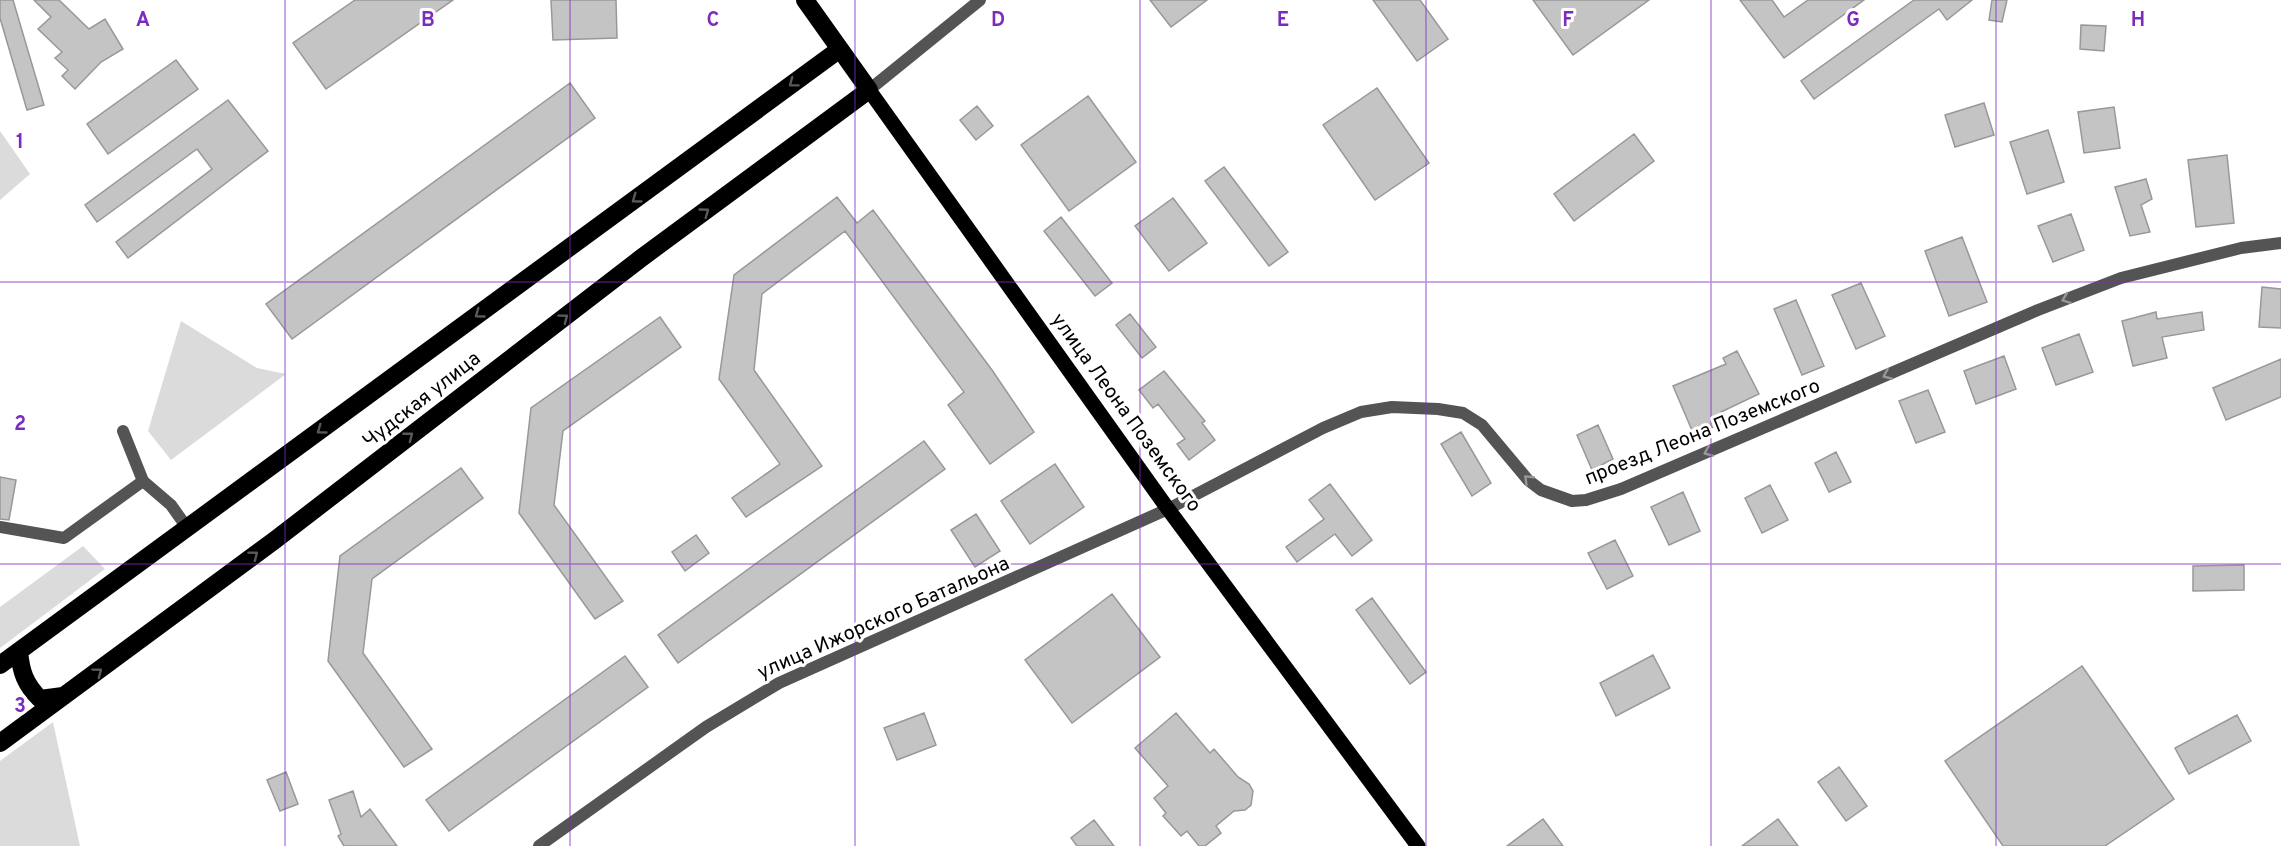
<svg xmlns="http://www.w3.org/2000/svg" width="2281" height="846" font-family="Overpass,sans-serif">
<rect width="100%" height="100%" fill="#fff"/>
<path fill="#dbdbdb" d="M 0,131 L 30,174 L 0,200 Z
M 181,321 L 257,368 L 286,374 L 171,460 L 148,431 Z
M 83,546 L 105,569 L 0,648 L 0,607 Z
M 53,722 L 80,846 L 0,846 L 0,761 Z"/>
<path fill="#c4c4c4" stroke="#989898" stroke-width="1.5" d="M 0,0 L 13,0 L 44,105 L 27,110 L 0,18 Z
M 34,0 L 59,0 L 89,29 L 105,19 L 123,49 L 101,62 L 75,89 L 62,76 L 68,70 L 55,58 L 62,52 L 38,29 L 51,17 Z
M 355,0 L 453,0 L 326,89 L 293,43 Z
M 551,0 L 616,0 L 617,38 L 553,40 Z
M 1150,0 L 1207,0 L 1171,27 Z
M 1373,0 L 1420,0 L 1448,39 L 1417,61 Z
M 1533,0 L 1649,0 L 1573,55 Z
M 1740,0 L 1772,0 L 1784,17 L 1808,0 L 1864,0 L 1784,58 Z
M 1914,0 L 1972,0 L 1947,20 L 1939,9 L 1814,99 L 1801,81 Z
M 1992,0 L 2007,0 L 2002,22 L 1989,20 Z
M 2081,25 L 2106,26 L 2104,51 L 2080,49 Z
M 176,60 L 198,89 L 108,154 L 87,124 Z
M 570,83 L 595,118 L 292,339 L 266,304 Z
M 1377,88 L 1429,163 L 1375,200 L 1323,125 Z
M 1088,96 L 1136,162 L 1069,211 L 1021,145 Z
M 228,100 L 268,151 L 128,258 L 116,242 L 212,169 L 197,149 L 97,222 L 85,205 Z
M 1984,103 L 1994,135 L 1955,147 L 1945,115 Z
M 977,106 L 993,126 L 976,140 L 960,120 Z
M 2114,107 L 2120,148 L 2084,153 L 2078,112 Z
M 2048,130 L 2064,182 L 2027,194 L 2010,142 Z
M 1634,134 L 1654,161 L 1574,221 L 1554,194 Z
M 2227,155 L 2234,223 L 2196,227 L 2188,160 Z
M 1224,167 L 1288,252 L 1269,266 L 1205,181 Z
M 2146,179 L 2152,199 L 2141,205 L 2150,232 L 2130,236 L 2115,187 Z
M 837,197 L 857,223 L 873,210 L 992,370 L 1034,432 L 990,464 L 948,405 L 964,392 L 845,231 L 762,294 L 754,370 L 822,466 L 746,517 L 732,498 L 780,464 L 719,379 L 734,275 Z
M 1173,198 L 1207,243 L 1169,271 L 1135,226 Z
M 2071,214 L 2084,250 L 2053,262 L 2038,226 Z
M 1061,217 L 1112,283 L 1095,296 L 1044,231 Z
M 1962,237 L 1987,302 L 1949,316 L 1925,251 Z
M 1861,283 L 1885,336 L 1856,349 L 1832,295 Z
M 2262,287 L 2281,289 L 2281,328 L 2259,327 Z
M 1796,300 L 1824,366 L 1802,375 L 1774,309 Z
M 2156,312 L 2157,319 L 2202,312 L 2204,330 L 2162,337 L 2167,358 L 2133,366 L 2122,321 Z
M 1130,314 L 1156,347 L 1142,358 L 1116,325 Z
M 660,317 L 681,347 L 563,431 L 554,505 L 623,601 L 595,619 L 519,513 L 531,408 Z
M 2079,334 L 2093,372 L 2056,385 L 2042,348 Z
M 1737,351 L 1759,394 L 1721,412 L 1725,422 L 1694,435 L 1673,386 L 1726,364 L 1723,358 Z
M 2004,356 L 2016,389 L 1976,404 L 1964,371 Z
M 2281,359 L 2281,397 L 2226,420 L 2213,388 Z
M 1164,371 L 1205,421 L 1202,423 L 1215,440 L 1189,460 L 1177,444 L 1185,439 L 1158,404 L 1153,408 L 1139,390 Z
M 1928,390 L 1945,432 L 1916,443 L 1899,401 Z
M 1598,425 L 1613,459 L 1592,470 L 1577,435 Z
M 1461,432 L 1491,483 L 1472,496 L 1441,444 Z
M 924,441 L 945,469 L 678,663 L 658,635 Z
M 1836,452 L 1851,482 L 1829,492 L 1815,463 Z
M 1055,464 L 1084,507 L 1030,544 L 1001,501 Z
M 461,468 L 483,498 L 372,579 L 363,653 L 432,749 L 404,767 L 328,661 L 340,556 Z
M 0,477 L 16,480 L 9,520 L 0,519 Z
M 1330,484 L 1372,540 L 1352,556 L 1335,534 L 1297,562 L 1286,547 L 1324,519 L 1309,500 Z
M 1770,485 L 1788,520 L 1762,533 L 1745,498 Z
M 1683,492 L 1700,531 L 1669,545 L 1651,507 Z
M 976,514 L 1000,551 L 975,567 L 951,530 Z
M 696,535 L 709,553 L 685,571 L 672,552 Z
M 1615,540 L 1633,576 L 1607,589 L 1588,553 Z
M 2244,565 L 2244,590 L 2193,591 L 2193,566 Z
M 1112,594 L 1160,657 L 1072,723 L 1025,660 Z
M 1372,598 L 1426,672 L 1410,684 L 1356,610 Z
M 1653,655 L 1670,688 L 1616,716 L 1600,683 Z
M 625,656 L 648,687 L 449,831 L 426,800 Z
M 2082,666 L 2174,799 L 2105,846 L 2003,846 L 1945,761 Z
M 924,713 L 936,745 L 897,760 L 884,728 Z
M 1176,713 L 1210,753 L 1214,749 L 1238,777 L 1249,784 L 1253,791 L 1251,805 L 1245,810 L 1234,811 L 1216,826 L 1221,833 L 1205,846 L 1199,846 L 1187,831 L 1181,836 L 1163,816 L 1166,813 L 1154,798 L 1168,786 L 1135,748 Z
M 2237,715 L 2251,741 L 2189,774 L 2175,748 Z
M 1839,767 L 1867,806 L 1846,821 L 1818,782 Z
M 286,772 L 298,804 L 280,811 L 267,780 Z
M 353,791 L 361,817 L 370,809 L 397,846 L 344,846 L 338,836 L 341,834 L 329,800 Z
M 1543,819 L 1563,846 L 1507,846 Z
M 1778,819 L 1798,846 L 1742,846 Z
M 1094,820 L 1114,846 L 1077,846 L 1071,838 Z"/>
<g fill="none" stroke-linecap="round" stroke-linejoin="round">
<path stroke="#545454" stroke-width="12" d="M 869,90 L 980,0
M 123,431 L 143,481 L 171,505 L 188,529
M 0,527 L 64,538 L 143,481
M 539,846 L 706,727 L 779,683 L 1168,509 L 1323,428 L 1361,412 L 1392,407 L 1438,409 L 1463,413 L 1482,425 L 1528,480 L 1541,490 L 1572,501 L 1586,500 L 1621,489 L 2038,310 L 2121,278 L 2241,248 L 2281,243"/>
<path stroke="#000" stroke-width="15" d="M 869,90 L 1168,509 L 1418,846"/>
<path stroke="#000" stroke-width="18" d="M 19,651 C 21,672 25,684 40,699 L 63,696
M 0,665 L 840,49
M 0,743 L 275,540 L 640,259 L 869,90 L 805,0"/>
</g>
<defs><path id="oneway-chevron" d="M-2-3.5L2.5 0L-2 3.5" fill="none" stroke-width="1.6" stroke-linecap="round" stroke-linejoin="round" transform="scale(1.5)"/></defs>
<g stroke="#595959">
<use href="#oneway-chevron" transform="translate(793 83) rotate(143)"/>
<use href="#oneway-chevron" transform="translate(636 199) rotate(144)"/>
<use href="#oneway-chevron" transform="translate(705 212) rotate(-36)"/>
<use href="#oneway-chevron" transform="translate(479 314) rotate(144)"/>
<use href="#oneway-chevron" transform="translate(564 318) rotate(-37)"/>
<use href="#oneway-chevron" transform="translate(321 430) rotate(144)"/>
<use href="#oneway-chevron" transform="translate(409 436) rotate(-38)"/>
<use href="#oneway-chevron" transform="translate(254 555) rotate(-37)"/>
<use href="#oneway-chevron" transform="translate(98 672) rotate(-37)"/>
</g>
<g stroke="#989898">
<use href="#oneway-chevron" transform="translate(2066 299) rotate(159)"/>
<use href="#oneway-chevron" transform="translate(1887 375) rotate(157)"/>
<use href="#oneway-chevron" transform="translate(1708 452) rotate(157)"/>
<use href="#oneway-chevron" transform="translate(1528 479) rotate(-136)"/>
</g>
<path fill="none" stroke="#7b2cbf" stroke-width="1.5" stroke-opacity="0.55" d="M 285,0 L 285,846M 570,0 L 570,846M 855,0 L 855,846M 1140,0 L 1140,846M 1426,0 L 1426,846M 1711,0 L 1711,846M 1996,0 L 1996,846M 0,282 L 2281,282M 0,564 L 2281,564"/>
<g text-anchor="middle" stroke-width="6" stroke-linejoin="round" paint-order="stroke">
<g font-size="20" fill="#000" stroke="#fff">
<text transform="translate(421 399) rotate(-38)" y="7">Чудская улица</text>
<text transform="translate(1127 412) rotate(54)" y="7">улица Леона Поземского</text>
<text transform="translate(1702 431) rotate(-22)" y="7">проезд Леона Поземского</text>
<text transform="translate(883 617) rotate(-24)" y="7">улица Ижорского Батальона</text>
</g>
</g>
<g font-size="20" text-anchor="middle" font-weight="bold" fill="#7b2cbf" stroke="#fff" stroke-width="6" stroke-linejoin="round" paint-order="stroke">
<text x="143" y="26">A</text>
<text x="428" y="26">B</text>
<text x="713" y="26">C</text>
<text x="998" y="26">D</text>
<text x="1283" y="26">E</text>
<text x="1568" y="26">F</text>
<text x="1853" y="26">G</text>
<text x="2138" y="26">H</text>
<text x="20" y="148">1</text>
<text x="20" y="430">2</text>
<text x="20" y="712">3</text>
</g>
</svg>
